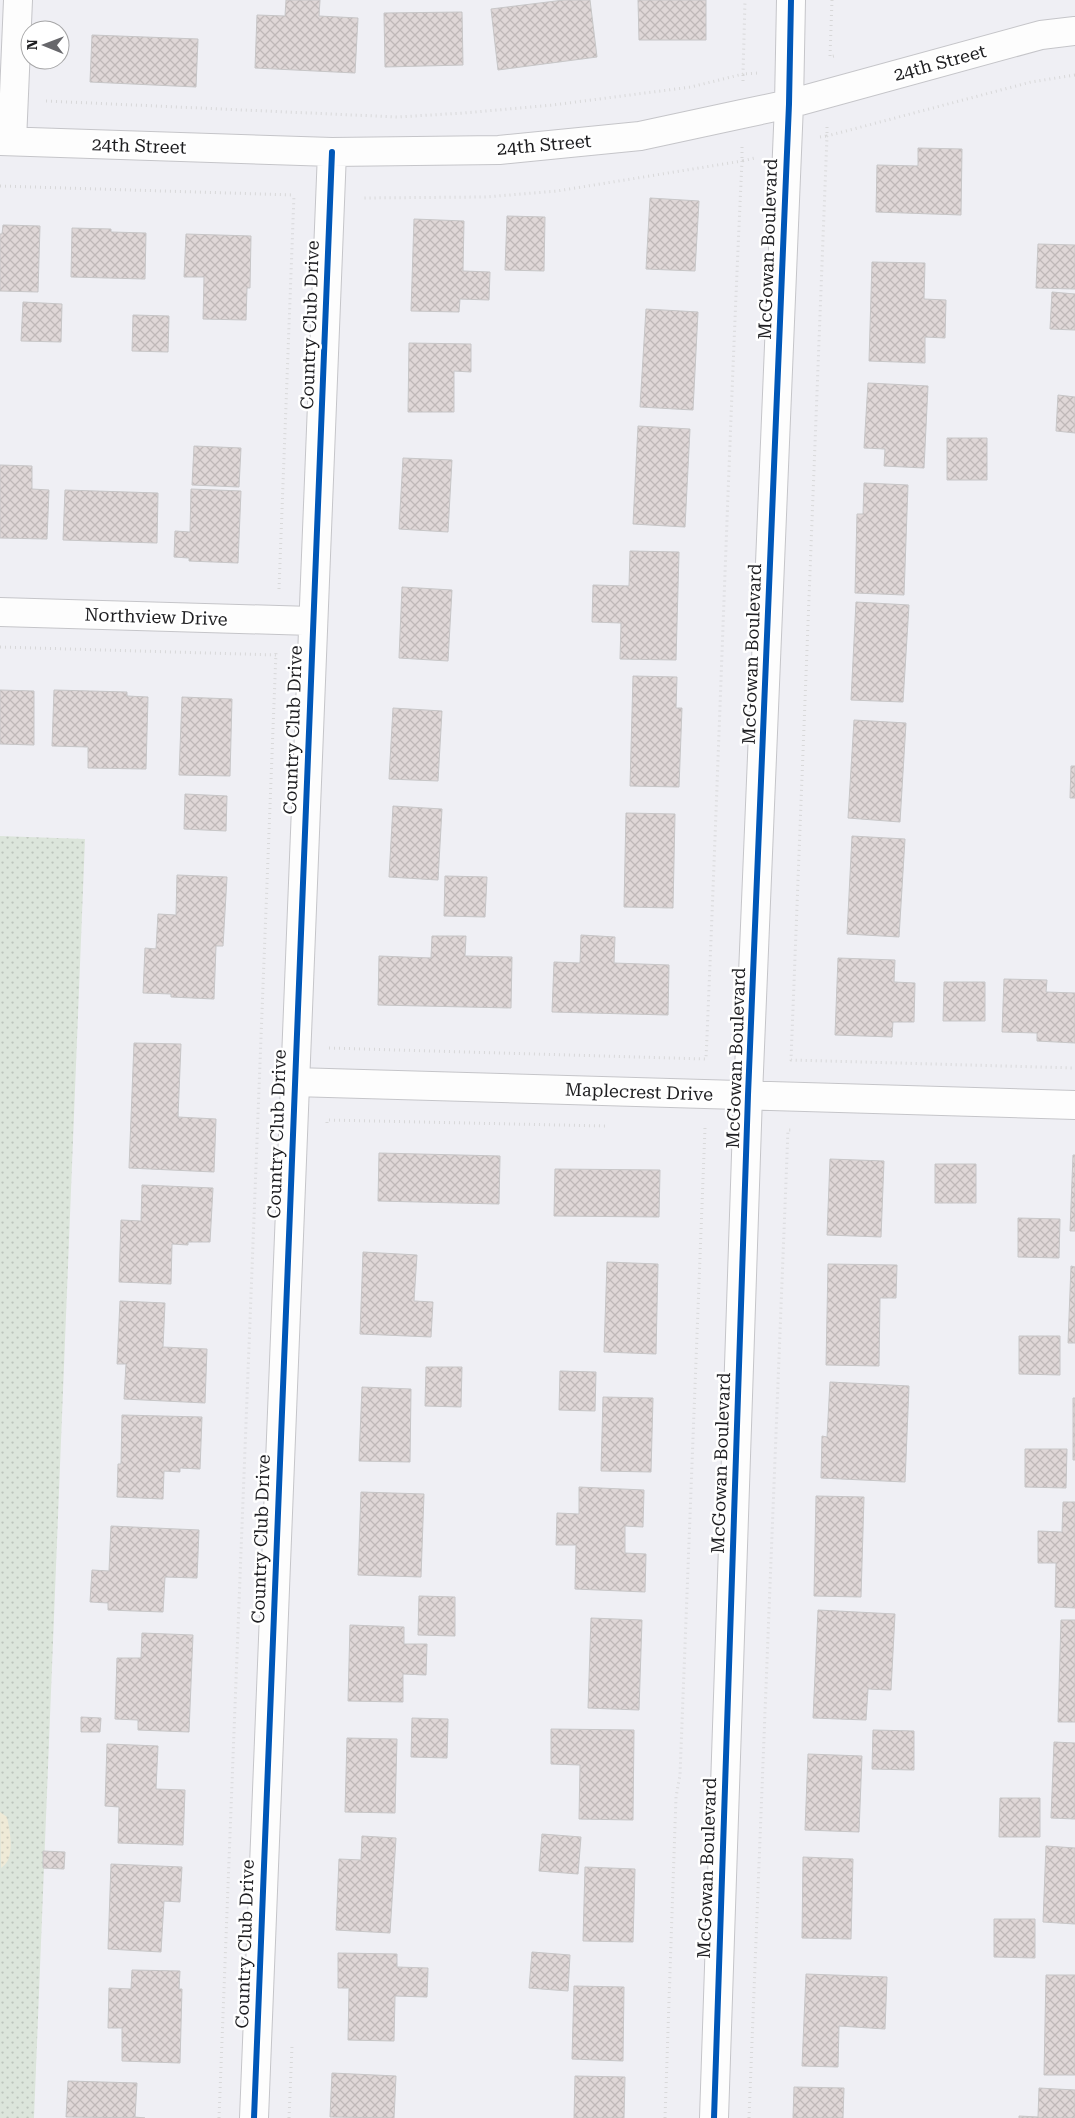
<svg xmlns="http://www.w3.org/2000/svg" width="1075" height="2118" font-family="'Roboto Serif',serif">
<defs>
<pattern id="grass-dots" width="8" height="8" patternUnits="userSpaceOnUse" patternTransform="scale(1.25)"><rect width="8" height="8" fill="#dce5db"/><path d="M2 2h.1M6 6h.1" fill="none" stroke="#bcc4bc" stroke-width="1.8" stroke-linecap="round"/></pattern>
<pattern id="sand-dots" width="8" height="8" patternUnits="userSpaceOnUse" patternTransform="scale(1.25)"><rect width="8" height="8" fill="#efead7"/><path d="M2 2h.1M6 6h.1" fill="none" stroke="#ccc8b8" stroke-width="1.8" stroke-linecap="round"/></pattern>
<pattern id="building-cross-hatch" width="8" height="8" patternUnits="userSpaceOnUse" patternTransform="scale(1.25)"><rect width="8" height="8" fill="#dfd7d7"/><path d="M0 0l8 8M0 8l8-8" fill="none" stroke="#bfb8b8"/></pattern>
</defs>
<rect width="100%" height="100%" fill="#efeff4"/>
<path fill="url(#grass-dots)" d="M 0,836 L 85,839 L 34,2118 L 0,2118 Z"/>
<path fill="url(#sand-dots)" d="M 0,1812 L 7,1817 C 10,1832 16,1859 1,1868 Z"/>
<path fill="url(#building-cross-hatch)" stroke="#c7c6c7" d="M 286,0 L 320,0 L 319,16 L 358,18 L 355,73 L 255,68 L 257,15 L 285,16 Z
M 564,0 L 590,0 L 597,57 L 498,70 L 491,9 Z
M 638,0 L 706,0 L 706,40 L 639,40 Z
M 462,12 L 463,65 L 385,67 L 384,13 Z
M 92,35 L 198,39 L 196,87 L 90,82 Z
M 918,148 L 962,149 L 961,215 L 876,212 L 877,165 L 918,166 Z
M 650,198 L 699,201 L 695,271 L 646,269 Z
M 507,216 L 545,217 L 544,271 L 505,270 Z
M 414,219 L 464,221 L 463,271 L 490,272 L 489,300 L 460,299 L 459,312 L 411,311 Z
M 3,225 L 40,226 L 38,292 L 0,291 L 0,234 L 2,234 Z
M 72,228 L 111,229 L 111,232 L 146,233 L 145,279 L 71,277 Z
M 186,234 L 251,236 L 250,288 L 247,288 L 246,320 L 203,319 L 204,277 L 184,277 Z
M 1038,244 L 1075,245 L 1075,289 L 1036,288 Z
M 872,262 L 925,263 L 924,299 L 946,300 L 945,338 L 925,337 L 925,363 L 869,361 Z
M 1052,292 L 1075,294 L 1075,330 L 1050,329 Z
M 23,302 L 62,304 L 61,342 L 21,341 Z
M 646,309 L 698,312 L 693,410 L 640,407 Z
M 133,315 L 169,316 L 168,352 L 132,351 Z
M 409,343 L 471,344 L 471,372 L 454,371 L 454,412 L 408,412 Z
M 868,383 L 928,386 L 924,468 L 884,466 L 885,449 L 864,448 Z
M 1058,395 L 1075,397 L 1075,433 L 1056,431 Z
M 638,426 L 690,429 L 685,527 L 633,524 Z
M 947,438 L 987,438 L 987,480 L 947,480 Z
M 194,446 L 241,448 L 239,487 L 192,485 Z
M 403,458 L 452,460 L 448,532 L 399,529 Z
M 0,465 L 32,466 L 32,489 L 49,490 L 47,539 L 0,538 Z
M 864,483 L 908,485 L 904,595 L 855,593 L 857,514 L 863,514 Z
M 191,489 L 241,491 L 238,563 L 189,561 L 189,558 L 174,557 L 175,531 L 190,532 Z
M 65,490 L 158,493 L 157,543 L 63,540 Z
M 630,551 L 679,552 L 676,660 L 620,659 L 621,623 L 592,622 L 593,585 L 629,586 Z
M 402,587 L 452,590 L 448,661 L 399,658 Z
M 856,602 L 909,605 L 903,702 L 851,700 Z
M 633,676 L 677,677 L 676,708 L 682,708 L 679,787 L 630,786 Z
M 0,690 L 34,691 L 34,745 L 0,744 Z
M 54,690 L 127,692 L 127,696 L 148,697 L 146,769 L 88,768 L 88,747 L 52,746 Z
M 182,697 L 232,699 L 230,776 L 179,775 Z
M 393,708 L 442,711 L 438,781 L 389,779 Z
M 854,720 L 906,723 L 900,822 L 848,818 Z
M 1071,766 L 1075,766 L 1075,798 L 1070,798 Z
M 185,794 L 227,796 L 226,831 L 184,829 Z
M 393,806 L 442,809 L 438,880 L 389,877 Z
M 626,813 L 675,814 L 673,908 L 624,907 Z
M 852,836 L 905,839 L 899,937 L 847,934 Z
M 177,875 L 227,877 L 223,946 L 216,946 L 214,999 L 171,997 L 171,994 L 143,993 L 145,948 L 156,949 L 158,914 L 176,915 Z
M 445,876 L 487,877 L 485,917 L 444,916 Z
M 581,935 L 615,937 L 614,963 L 669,965 L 668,1015 L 552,1012 L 554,962 L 580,963 Z
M 432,936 L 466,936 L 465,956 L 512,957 L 511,1008 L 378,1005 L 379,956 L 431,958 Z
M 838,958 L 895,960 L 894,982 L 915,983 L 914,1022 L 893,1022 L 892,1037 L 835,1035 Z
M 1004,979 L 1047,980 L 1046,992 L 1075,993 L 1075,1043 L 1037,1041 L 1037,1033 L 1002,1032 Z
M 944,982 L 985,982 L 985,1021 L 943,1021 Z
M 134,1043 L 181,1044 L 178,1117 L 216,1119 L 214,1172 L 129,1168 Z
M 379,1153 L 500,1156 L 499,1204 L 378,1201 Z
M 1073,1155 L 1075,1155 L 1075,1231 L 1070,1231 Z
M 830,1159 L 884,1161 L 881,1237 L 827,1235 Z
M 935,1164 L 976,1164 L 976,1203 L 935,1203 Z
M 555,1169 L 660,1170 L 659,1217 L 554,1216 Z
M 142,1185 L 213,1188 L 210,1242 L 188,1242 L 188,1245 L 172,1244 L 171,1284 L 119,1282 L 121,1220 L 141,1221 Z
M 1018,1218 L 1060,1219 L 1059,1258 L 1018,1257 Z
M 363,1252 L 417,1255 L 414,1301 L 433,1302 L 431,1337 L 360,1334 Z
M 607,1262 L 658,1264 L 656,1354 L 604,1352 Z
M 828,1264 L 897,1265 L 896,1298 L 880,1298 L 879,1366 L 826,1365 Z
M 1071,1266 L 1075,1267 L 1075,1343 L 1068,1343 Z
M 120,1301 L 165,1303 L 163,1347 L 207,1349 L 205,1403 L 124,1399 L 126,1364 L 117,1364 Z
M 1019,1336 L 1060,1336 L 1060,1375 L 1019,1374 Z
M 426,1367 L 462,1367 L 461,1407 L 425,1406 Z
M 560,1371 L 596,1372 L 595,1411 L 559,1410 Z
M 830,1382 L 909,1386 L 905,1482 L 821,1478 L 822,1436 L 827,1437 Z
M 362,1387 L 411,1389 L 410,1462 L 359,1461 Z
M 603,1397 L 653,1398 L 651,1472 L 601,1471 Z
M 1073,1398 L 1075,1398 L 1075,1460 L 1073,1460 Z
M 122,1415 L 202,1417 L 200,1469 L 180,1468 L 180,1472 L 164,1471 L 163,1499 L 117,1497 L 118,1464 L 121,1464 Z
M 1025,1449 L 1067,1449 L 1066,1488 L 1025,1487 Z
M 579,1487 L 644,1490 L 643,1527 L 625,1526 L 625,1553 L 646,1554 L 645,1592 L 575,1589 L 576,1545 L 556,1545 L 557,1513 L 579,1514 Z
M 361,1492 L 424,1494 L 421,1577 L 358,1575 Z
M 816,1496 L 864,1497 L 861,1597 L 814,1596 Z
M 1063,1502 L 1075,1502 L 1075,1608 L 1055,1607 L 1056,1563 L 1038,1563 L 1038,1531 L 1062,1532 Z
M 111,1526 L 199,1530 L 197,1578 L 165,1577 L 163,1612 L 108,1610 L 108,1603 L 90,1602 L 92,1570 L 109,1571 Z
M 419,1596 L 455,1597 L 455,1636 L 418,1635 Z
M 818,1610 L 895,1614 L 891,1690 L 868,1689 L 866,1720 L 813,1718 Z
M 591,1618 L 642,1620 L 639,1710 L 588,1708 Z
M 1061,1620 L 1075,1620 L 1075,1722 L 1058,1722 Z
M 350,1625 L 404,1627 L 404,1644 L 427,1644 L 426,1675 L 403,1674 L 403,1702 L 348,1701 Z
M 142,1633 L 193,1635 L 189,1732 L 138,1730 L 138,1720 L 115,1719 L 117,1658 L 141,1658 Z
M 81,1717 L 101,1718 L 100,1732 L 81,1732 Z
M 412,1718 L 448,1719 L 447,1758 L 411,1757 Z
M 551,1729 L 634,1730 L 633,1820 L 579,1819 L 580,1765 L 551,1764 Z
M 873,1730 L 914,1731 L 914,1770 L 872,1769 Z
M 347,1738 L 397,1739 L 395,1813 L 345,1812 Z
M 1054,1742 L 1075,1743 L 1075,1819 L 1051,1818 Z
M 107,1744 L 158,1746 L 156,1789 L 185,1790 L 183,1845 L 118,1843 L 119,1807 L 105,1806 Z
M 808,1754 L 862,1756 L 859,1832 L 805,1830 Z
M 1000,1798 L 1040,1798 L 1040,1837 L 999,1837 Z
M 542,1834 L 581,1837 L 578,1874 L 539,1871 Z
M 362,1836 L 396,1838 L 390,1933 L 336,1930 L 339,1859 L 361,1860 Z
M 1046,1846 L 1075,1848 L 1075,1924 L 1043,1922 Z
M 43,1851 L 65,1852 L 64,1869 L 43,1868 Z
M 803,1857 L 853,1859 L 851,1939 L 802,1938 Z
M 111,1864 L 182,1867 L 180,1902 L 164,1901 L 161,1952 L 108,1949 Z
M 585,1867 L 635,1869 L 633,1942 L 583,1941 Z
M 994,1919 L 1035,1919 L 1035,1958 L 994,1957 Z
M 532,1952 L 570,1955 L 568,1991 L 529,1988 Z
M 338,1953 L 397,1954 L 397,1967 L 428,1968 L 427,1997 L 395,1996 L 394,2041 L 348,2040 L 349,1988 L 338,1988 Z
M 132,1970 L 180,1971 L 179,1989 L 182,1989 L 180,2063 L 122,2061 L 122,2028 L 108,2028 L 109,1988 L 131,1989 Z
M 806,1974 L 887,1977 L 885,2029 L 839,2026 L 838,2067 L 802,2066 Z
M 1046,1975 L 1075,1975 L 1075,2075 L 1044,2075 Z
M 574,1986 L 624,1987 L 623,2061 L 572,2059 Z
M 332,2073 L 396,2076 L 394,2118 L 330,2117 Z
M 575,2076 L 625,2077 L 624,2118 L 574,2118 Z
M 68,2081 L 137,2083 L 135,2117 L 145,2118 L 66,2117 Z
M 794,2087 L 844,2088 L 843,2118 L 793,2118 Z
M 1039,2088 L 1075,2090 L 1075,2118 L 1019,2118 L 1019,2116 L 1038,2117 Z"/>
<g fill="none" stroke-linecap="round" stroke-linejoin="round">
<g stroke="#c5c5c9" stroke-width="30">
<path id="minor" d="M 0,141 L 332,152 L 499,150 L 640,136 L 742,114 L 789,104 L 1041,35 L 1075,31
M 12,141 L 18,0
M 0,612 L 312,621
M 294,1082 L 1075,1105
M 254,2118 L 332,152
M 714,2118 L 748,1095 L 789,104 L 791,0"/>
</g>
<path stroke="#d8d8d9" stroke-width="3" stroke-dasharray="1 4" stroke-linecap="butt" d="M 832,0 L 830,57 L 834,56
M 1075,75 L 1031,82 L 827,136 L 791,1060 L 1075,1068
M 743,81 L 743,74 L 758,73
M 46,101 L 397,117 L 464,113 L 553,105 L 691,87 L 743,74 L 745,0
M 820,137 L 827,136 L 827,126
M 742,147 L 742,161 L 755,158
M 0,186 L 294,195
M 279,589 L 294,195
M 0,647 L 277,655
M 329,1048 L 706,1059 C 719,760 728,460 742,161 L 557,191 L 486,197 L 362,198
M 327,1123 L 327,1120 L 606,1126
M 219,2118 L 276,652
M 289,2118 L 292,2046
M 665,2118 L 676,1797 L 680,1775 L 705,1128 L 702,1128
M 749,2118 L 788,1130 L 791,1130"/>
<use href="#minor" stroke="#fdfdfd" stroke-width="28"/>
<g stroke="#fff" stroke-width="9">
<path id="cycleway" d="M 254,2118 L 332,152
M 714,2118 L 748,1095 L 789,104 L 791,0"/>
</g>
<use href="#cycleway" stroke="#0057b8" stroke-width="6"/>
</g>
<g text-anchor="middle" stroke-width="5" stroke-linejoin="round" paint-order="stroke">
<g font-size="18" fill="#1e1e21" stroke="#fff">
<text transform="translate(940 63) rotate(-15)" y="6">24th Street</text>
<text transform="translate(544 145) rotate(-5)" y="6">24th Street</text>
<text transform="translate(139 146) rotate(2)" y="6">24th Street</text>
<text transform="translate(768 249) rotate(-88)" y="6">McGowan Boulevard</text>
<text transform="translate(310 325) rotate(-88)" y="6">Country Club Drive</text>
<text transform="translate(156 617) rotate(2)" y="6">Northview Drive</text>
<text transform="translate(752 654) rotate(-88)" y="6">McGowan Boulevard</text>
<text transform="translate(293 730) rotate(-88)" y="6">Country Club Drive</text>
<text transform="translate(736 1058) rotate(-88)" y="6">McGowan Boulevard</text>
<text transform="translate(639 1092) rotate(2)" y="6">Maplecrest Drive</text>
<text transform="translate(277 1134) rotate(-88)" y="6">Country Club Drive</text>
<text transform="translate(721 1463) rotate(-88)" y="6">McGowan Boulevard</text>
<text transform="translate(261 1539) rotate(-88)" y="6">Country Club Drive</text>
<text transform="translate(707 1868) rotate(-88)" y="6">McGowan Boulevard</text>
<text transform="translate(245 1944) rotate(-88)" y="6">Country Club Drive</text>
</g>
</g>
<g transform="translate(45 45) rotate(271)"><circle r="24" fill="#ffffff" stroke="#a5a5a6"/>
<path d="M0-4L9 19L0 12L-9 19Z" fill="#67676b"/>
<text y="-8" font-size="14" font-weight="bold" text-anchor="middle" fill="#1e1e21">N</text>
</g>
</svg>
